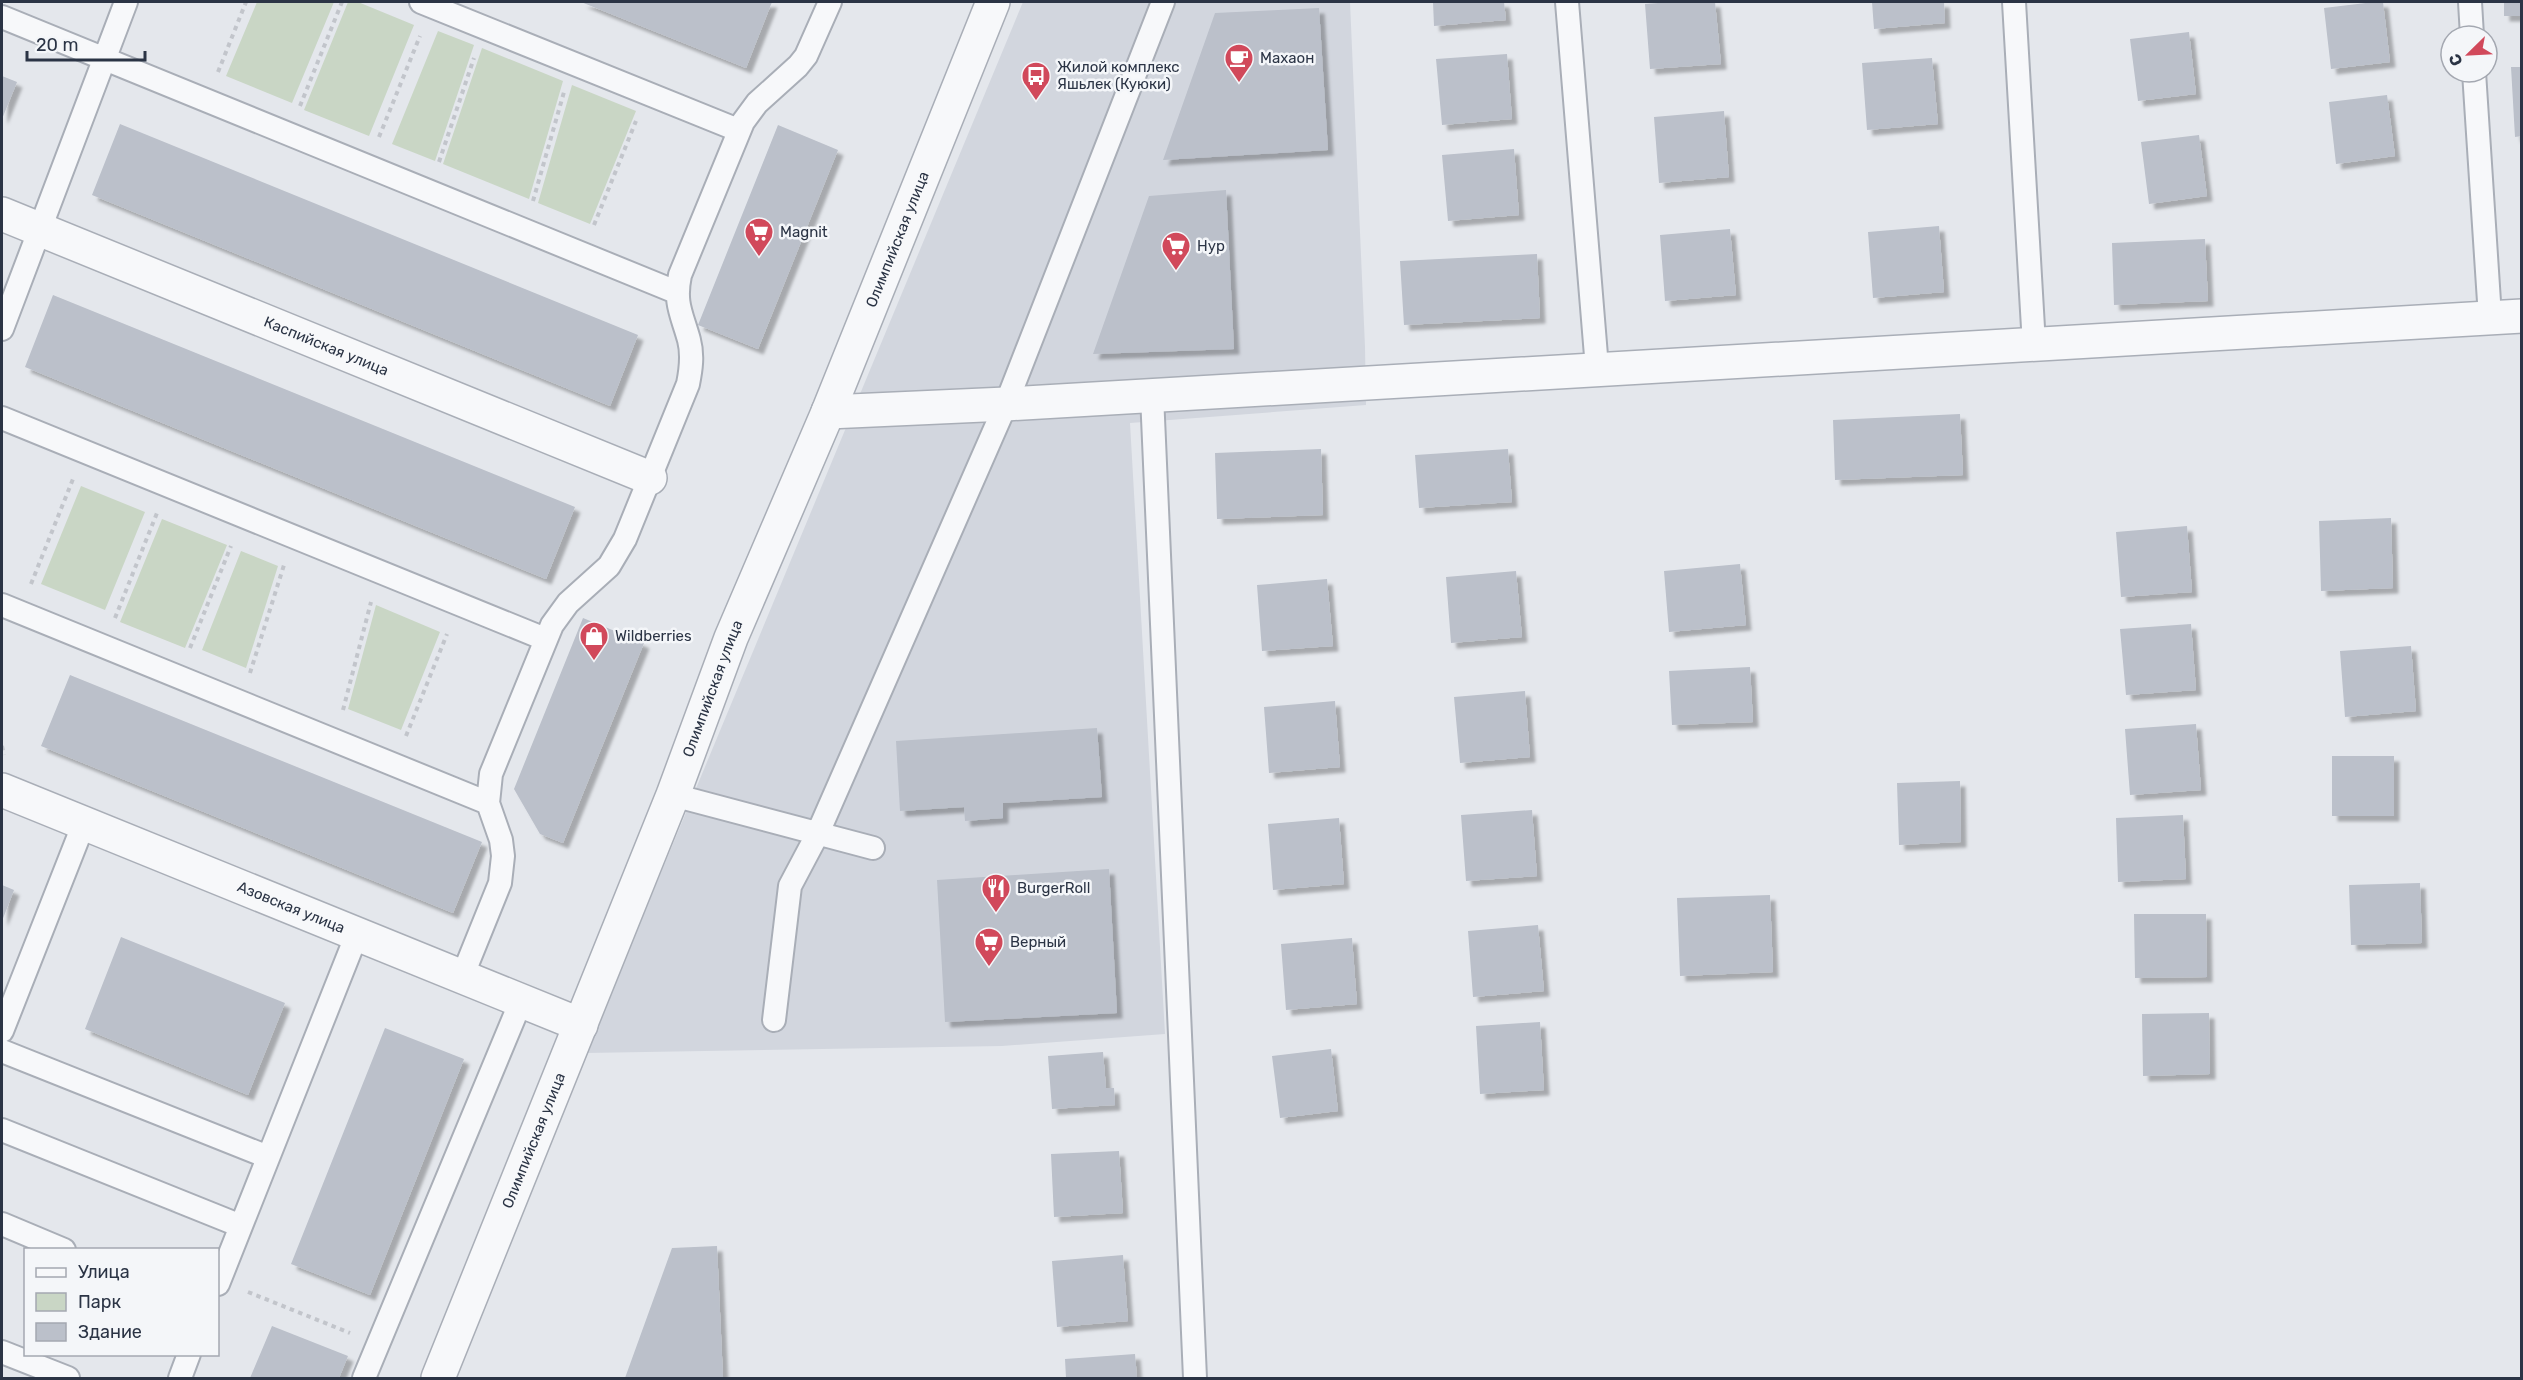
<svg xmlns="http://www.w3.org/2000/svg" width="2523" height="1380" font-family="Rubik,sans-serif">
<defs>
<filter id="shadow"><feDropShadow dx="5.5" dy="5.5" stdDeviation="1.5" flood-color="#0004"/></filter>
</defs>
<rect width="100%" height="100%" fill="#e4e7ec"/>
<path fill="#d2d6de" d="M 1023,2 L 1350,2 L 1365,347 L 1366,405 L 1130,423 L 1165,1034 L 1002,1046 L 586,1053 Z"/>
<path fill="#c9d6c5" d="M 257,2 L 334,2 L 292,103 L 226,76 Z
M 348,2 L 358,2 L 414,25 L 369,136 L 304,110 Z
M 438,31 L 474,45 L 435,161 L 392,144 Z
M 482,48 L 563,81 L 529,199 L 443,164 Z
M 572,85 L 636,111 L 590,224 L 538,203 Z
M 81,486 L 145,512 L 105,610 L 41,584 Z
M 162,519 L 227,545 L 185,648 L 120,622 Z
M 241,551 L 278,566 L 246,668 L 202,650 Z
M 376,605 L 440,632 L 401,730 L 348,709 Z"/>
<path fill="#bbc0ca" filter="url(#shadow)" d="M 581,2 L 772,2 L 746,68 Z
M 1433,2 L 1504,2 L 1506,20 L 1434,26 Z
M 1671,2 L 1715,2 L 1721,64 L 1650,69 L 1645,4 Z
M 1872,2 L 1944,2 L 1945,23 L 1874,29 Z
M 2374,2 L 2383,2 L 2390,62 L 2331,69 L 2324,8 Z
M 2504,2 L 2522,2 L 2522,16 L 2504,16 Z
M 1319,8 L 1328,150 L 1163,160 L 1215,13 Z
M 2189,32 L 2196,94 L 2138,101 L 2130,39 Z
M 1507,54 L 1512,119 L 1442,125 L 1436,59 Z
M 1932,58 L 1938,124 L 1867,130 L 1862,63 Z
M 2511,67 L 2522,67 L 2522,136 L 2515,137 Z
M 2,76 L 17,82 L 2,119 Z
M 2387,95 L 2395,156 L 2336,164 L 2329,102 Z
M 1724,111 L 1729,177 L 1659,183 L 1654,117 Z
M 120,124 L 638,335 L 610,406 L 92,195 Z
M 778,125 L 838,150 L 758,349 L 698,325 Z
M 2199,135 L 2207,196 L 2149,204 L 2141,142 Z
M 1514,149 L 1519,215 L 1448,221 L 1442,155 Z
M 1226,190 L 1234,349 L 1093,354 L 1149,196 Z
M 1939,226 L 1944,292 L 1873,298 L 1868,232 Z
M 1730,229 L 1736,295 L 1665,301 L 1660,235 Z
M 2205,239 L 2208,301 L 2114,305 L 2112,243 Z
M 1537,254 L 1540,318 L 1404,325 L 1400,261 Z
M 53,295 L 575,507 L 546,579 L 25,367 Z
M 1960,414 L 1963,475 L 1835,480 L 1833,420 Z
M 1321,449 L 1323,515 L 1217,519 L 1215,453 Z
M 1508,449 L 1512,502 L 1419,508 L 1415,455 Z
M 2391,518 L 2393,588 L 2321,591 L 2319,521 Z
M 2187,526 L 2192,592 L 2121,597 L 2116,532 Z
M 1740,564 L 1746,625 L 1669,632 L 1664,571 Z
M 1516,571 L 1522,637 L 1451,643 L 1446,577 Z
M 1327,579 L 1333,646 L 1262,651 L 1257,585 Z
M 583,618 L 644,643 L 563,843 L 540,834 L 514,789 Z
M 2191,624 L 2196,690 L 2126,695 L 2120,629 Z
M 2411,646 L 2416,711 L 2345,717 L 2340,651 Z
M 1750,667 L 1753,722 L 1672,725 L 1669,671 Z
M 70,675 L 482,842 L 453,913 L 41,746 Z
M 1525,691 L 1530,757 L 1460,763 L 1454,697 Z
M 1335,701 L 1340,767 L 1269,773 L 1264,707 Z
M 2196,724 L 2201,790 L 2130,795 L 2125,729 Z
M 1097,728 L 1102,797 L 1003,803 L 1003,818 L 965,821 L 964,807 L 900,811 L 896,741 Z
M 2332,756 L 2394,756 L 2394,816 L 2332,816 Z
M 1960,781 L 1961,842 L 1899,845 L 1897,783 Z
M 1532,810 L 1537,876 L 1466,881 L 1461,815 Z
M 2183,815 L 2186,879 L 2118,882 L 2116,818 Z
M 1339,818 L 1344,884 L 1273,890 L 1268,824 Z
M 1109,869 L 1117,1013 L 945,1022 L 937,880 Z
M 2420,883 L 2422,943 L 2351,945 L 2349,885 Z
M 2,885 L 14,890 L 2,921 Z
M 1770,895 L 1773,972 L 1680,976 L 1677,898 Z
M 2134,914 L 2206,914 L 2207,977 L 2135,978 Z
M 1538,925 L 1544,991 L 1473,997 L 1468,931 Z
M 121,937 L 285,1003 L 248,1095 L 85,1029 Z
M 1352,938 L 1357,1004 L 1286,1010 L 1281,944 Z
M 2209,1013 L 2210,1074 L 2143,1076 L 2142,1014 Z
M 1540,1022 L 1544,1090 L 1480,1094 L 1476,1026 Z
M 385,1028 L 464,1059 L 370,1295 L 291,1264 Z
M 1331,1049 L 1338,1111 L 1280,1118 L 1272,1056 Z
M 1103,1052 L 1106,1088 L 1114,1088 L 1115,1105 L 1052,1109 L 1048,1056 Z
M 1119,1151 L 1123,1213 L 1054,1217 L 1051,1154 Z
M 717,1246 L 723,1378 L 625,1378 L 672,1248 Z
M 1123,1255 L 1128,1321 L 1057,1327 L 1052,1261 Z
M 272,1326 L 348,1356 L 339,1378 L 250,1378 Z
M 1135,1354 L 1137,1378 L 1066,1378 L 1065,1359 Z"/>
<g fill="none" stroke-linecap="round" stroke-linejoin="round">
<g stroke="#a9aeb7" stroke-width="26">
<path id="service" d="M 421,2 L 738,130
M 1567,2 L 1597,368
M 2014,2 L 2034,345
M 2470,2 L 2472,36
M 2,17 L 676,292
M 2474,72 L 2490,317
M 2,329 L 126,2
M 1152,395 L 1195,1378
M 2,418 L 545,639
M 2,605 L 488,803
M 673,795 L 873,848
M 462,977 L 500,883 L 503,856 L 501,840 L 488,803 L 491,774 L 552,625 L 568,603 L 609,566 L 625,539 L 688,384 C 691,369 693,355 689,340 C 682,314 674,304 680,275 L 743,122 L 757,103 L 798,66 L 806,56 L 830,2
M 774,1020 L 790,886 L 817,835 L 1006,404 L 1163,2
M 2,1031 L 84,823
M 2,1051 L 268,1157
M 2,1130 L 241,1226
M 2,1224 L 64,1250
M 218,1284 L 357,934
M 2,1352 L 68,1378
M 180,1378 L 189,1354
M 364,1378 L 521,1001"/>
</g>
<g stroke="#a9aeb7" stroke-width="36">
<g id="minor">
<path id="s1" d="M 2,214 L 650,478"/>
<path d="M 828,412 L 1006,404 L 2522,316"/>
<path id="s2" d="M 2,790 L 581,1025"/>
</g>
</g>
<g stroke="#a9aeb7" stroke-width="36">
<g id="tertiary">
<path id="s3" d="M 438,1378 L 673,795 L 731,638 L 828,412 L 993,2"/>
</g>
</g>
<path stroke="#c2c5cb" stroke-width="4" stroke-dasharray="4.5 4.5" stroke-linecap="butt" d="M 218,72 L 246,2
M 300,106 L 342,2
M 379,137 L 420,36
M 439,162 L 474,58
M 533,201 L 564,92
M 594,225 L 636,121
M 31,584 L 73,479
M 115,618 L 157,513
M 190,648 L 231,546
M 250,673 L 284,565
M 343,710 L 371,602
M 406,736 L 447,634
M 2,746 L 4,755
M 248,1292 L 350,1333"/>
<use href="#service" stroke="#f7f8fa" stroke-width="22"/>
<use href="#minor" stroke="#f7f8fa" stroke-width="33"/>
<use href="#tertiary" stroke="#f7f8fa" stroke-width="33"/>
</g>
<defs>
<g id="cafe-pin" transform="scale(1.5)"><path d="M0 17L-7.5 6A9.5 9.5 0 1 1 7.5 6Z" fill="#d1495b" stroke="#f4f6f9"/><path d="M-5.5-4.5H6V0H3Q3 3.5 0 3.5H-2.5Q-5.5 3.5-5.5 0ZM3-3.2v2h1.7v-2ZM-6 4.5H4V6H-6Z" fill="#fff"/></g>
<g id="bus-pin" transform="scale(1.5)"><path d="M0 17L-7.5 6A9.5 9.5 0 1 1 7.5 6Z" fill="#d1495b" stroke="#f4f6f9"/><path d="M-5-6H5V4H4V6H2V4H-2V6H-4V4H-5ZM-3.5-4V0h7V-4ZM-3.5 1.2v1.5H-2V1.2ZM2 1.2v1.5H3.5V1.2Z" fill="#fff"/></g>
<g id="supermarket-pin" transform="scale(1.5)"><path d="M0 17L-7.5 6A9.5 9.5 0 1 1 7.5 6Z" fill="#d1495b" stroke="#f4f6f9"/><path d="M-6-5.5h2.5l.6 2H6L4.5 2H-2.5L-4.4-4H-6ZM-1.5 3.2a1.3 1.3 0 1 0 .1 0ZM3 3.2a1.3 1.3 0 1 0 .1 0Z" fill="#fff"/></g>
<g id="shop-pin" transform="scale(1.5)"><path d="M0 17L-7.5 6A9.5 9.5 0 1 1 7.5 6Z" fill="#d1495b" stroke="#f4f6f9"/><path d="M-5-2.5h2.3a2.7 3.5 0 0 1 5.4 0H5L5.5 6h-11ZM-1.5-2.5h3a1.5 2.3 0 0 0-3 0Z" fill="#fff"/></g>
<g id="restaurant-pin" transform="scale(1.5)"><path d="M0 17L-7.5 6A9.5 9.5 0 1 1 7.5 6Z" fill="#d1495b" stroke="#f4f6f9"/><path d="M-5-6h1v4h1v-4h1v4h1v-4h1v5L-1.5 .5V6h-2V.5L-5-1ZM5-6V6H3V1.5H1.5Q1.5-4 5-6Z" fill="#fff"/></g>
</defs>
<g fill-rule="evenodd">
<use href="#cafe-pin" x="1239" y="58"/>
<use href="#bus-pin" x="1036" y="76"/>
<use href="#supermarket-pin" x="759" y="232"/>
<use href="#supermarket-pin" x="1176" y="246"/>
<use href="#shop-pin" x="594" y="636"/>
<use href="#restaurant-pin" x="996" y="888"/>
<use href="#supermarket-pin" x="989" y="942"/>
</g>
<g text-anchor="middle" stroke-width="5" stroke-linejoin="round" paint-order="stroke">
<g font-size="15" fill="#2b3445" stroke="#f4f6f9" text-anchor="start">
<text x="1260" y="63">Махаон</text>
<text x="1057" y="72">Жилой комплекс<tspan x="1057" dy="17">Яшьлек (Куюки)</tspan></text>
<text x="780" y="237">Magnit</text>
<text x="1197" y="251">Нур</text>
<text x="615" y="641">Wildberries</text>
<text x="1017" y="893">BurgerRoll</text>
<text x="1010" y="947">Верный</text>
</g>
<g font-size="15" fill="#2b3445" stroke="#f4f6f9">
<text dy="5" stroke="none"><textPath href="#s3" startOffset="1228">Олимпийская улица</textPath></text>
<text dy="5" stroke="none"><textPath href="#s1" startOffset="350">Каспийская улица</textPath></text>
<text dy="5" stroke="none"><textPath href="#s3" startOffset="742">Олимпийская улица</textPath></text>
<text dy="5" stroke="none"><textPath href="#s2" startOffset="312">Азовская улица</textPath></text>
<text dy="5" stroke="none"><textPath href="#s3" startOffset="256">Олимпийская улица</textPath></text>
</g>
</g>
<rect width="2523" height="1380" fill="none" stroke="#2b3445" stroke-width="6"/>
<rect x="24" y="1248" width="195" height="108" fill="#f4f6f9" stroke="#a4a8b1" stroke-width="1.5"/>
<rect x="36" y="1268" width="30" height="9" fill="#f7f8fa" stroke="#a4a8b1" stroke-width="1.5"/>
<text x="78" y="1278" font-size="18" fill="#2b3445">Улица</text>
<rect x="36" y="1293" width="30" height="18" fill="#c9d6c5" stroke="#a4a8b1" stroke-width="1.5"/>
<text x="78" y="1308" font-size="18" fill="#2b3445">Парк</text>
<rect x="36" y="1323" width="30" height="18" fill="#bbc0ca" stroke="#a4a8b1" stroke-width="1.5"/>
<text x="78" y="1338" font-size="18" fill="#2b3445">Здание</text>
<g transform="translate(2469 54) rotate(246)"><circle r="28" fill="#f4f6f9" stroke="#a4a8b1" stroke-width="1.5"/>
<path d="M0-4.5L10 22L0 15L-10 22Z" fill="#d1495b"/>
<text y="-9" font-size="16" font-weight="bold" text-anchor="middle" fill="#2b3445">С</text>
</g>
<path d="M27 51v9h118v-9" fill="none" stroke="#2b3445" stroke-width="3"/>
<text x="36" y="51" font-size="18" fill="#2b3445" stroke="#f4f6f9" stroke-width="4.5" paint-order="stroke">20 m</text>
</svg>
